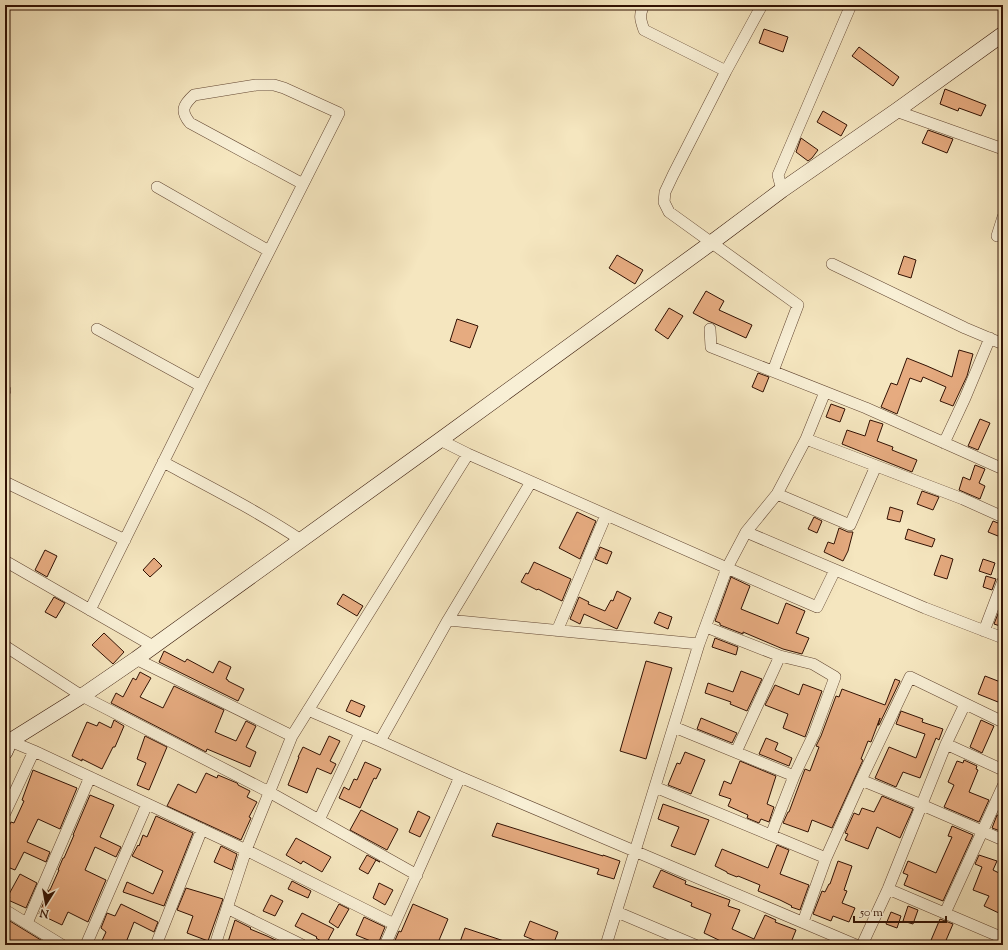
<svg xmlns="http://www.w3.org/2000/svg" width="1008" height="950" font-family="'Sorts Mill Goudy',serif">
<rect width="100%" height="100%" fill="#f5e6bf"/>
<filter id="stains"><feTurbulence type="fractalNoise" baseFrequency=".005" numOctaves="4"/><feColorMatrix values="0 0 0 0 .2 0 0 0 0 .09 0 0 0 0 .02 0 0 0 .5 -.17"/></filter>
<radialGradient id="worn" r=".72"><stop offset=".6" stop-color="#630" stop-opacity="0"/><stop offset="1" stop-color="#630" stop-opacity=".3"/></radialGradient>
<path fill="#e6ab80" stroke="#311103" d="M 764,29 L 788,37 L 783,52 L 759,43 Z
M 859,47 L 899,77 L 893,86 L 852,56 Z
M 945,89 L 986,105 L 981,116 L 959,108 L 958,111 L 940,104 Z
M 823,111 L 847,125 L 841,136 L 817,122 Z
M 928,130 L 953,139 L 947,153 L 922,143 Z
M 801,138 L 818,150 L 812,158 L 808,161 L 796,152 Z
M 617,255 L 643,270 L 635,284 L 609,268 Z
M 904,256 L 916,260 L 911,278 L 898,274 Z
M 706,291 L 724,301 L 719,310 L 752,325 L 746,338 L 713,323 L 708,321 L 693,313 Z
M 669,308 L 683,316 L 668,339 L 655,330 Z
M 457,319 L 478,326 L 470,348 L 450,341 Z
M 959,350 L 973,354 L 967,376 L 953,406 L 940,401 L 946,387 L 923,377 L 921,382 L 910,378 L 897,414 L 881,407 L 891,383 L 897,385 L 907,358 L 927,366 L 952,377 Z
M 758,373 L 769,377 L 763,392 L 752,387 Z
M 831,404 L 845,409 L 840,422 L 826,417 Z
M 980,419 L 990,423 L 978,450 L 968,446 Z
M 870,420 L 883,424 L 877,441 L 893,447 L 892,450 L 917,460 L 912,472 L 842,444 L 847,430 L 865,436 Z
M 975,465 L 985,469 L 979,483 L 985,486 L 980,499 L 959,490 L 963,477 L 970,480 Z
M 922,491 L 939,497 L 933,510 L 917,504 Z
M 890,507 L 903,511 L 900,522 L 887,519 Z
M 577,512 L 596,521 L 580,559 L 559,548 Z
M 814,517 L 822,521 L 817,533 L 808,529 Z
M 993,521 L 1003,525 L 1003,538 L 988,532 Z
M 839,528 L 848,532 L 853,532 L 848,551 L 843,561 L 824,552 L 828,542 L 834,544 Z
M 908,529 L 935,539 L 932,547 L 905,539 Z
M 600,547 L 612,552 L 607,564 L 595,559 Z
M 45,550 L 57,556 L 47,577 L 35,570 Z
M 941,555 L 953,559 L 947,579 L 934,575 Z
M 154,558 L 162,566 L 150,577 L 143,570 Z
M 983,559 L 995,563 L 991,575 L 979,571 Z
M 534,562 L 571,579 L 562,601 L 538,589 L 537,590 L 521,582 L 526,573 L 528,574 Z
M 986,576 L 996,579 L 992,590 L 983,587 Z
M 731,577 L 750,586 L 741,609 L 778,624 L 786,603 L 805,611 L 796,633 L 809,638 L 802,654 L 783,649 L 743,632 L 743,634 L 720,625 L 720,623 L 715,621 Z
M 617,591 L 631,598 L 617,629 L 584,614 L 580,624 L 570,619 L 579,597 L 589,602 L 588,604 L 605,611 L 611,600 L 613,601 Z
M 343,594 L 363,606 L 357,616 L 337,604 Z
M 54,597 L 65,603 L 56,618 L 45,612 Z
M 1003,601 L 1003,627 L 994,624 Z
M 659,612 L 672,617 L 668,629 L 654,623 Z
M 104,633 L 124,652 L 113,664 L 92,645 Z
M 715,638 L 738,647 L 736,655 L 712,647 Z
M 164,651 L 185,662 L 187,659 L 213,673 L 219,661 L 231,667 L 226,679 L 228,680 L 228,681 L 244,689 L 238,701 L 159,662 Z
M 646,661 L 672,668 L 646,759 L 620,751 Z
M 741,671 L 762,679 L 747,711 L 730,704 L 731,702 L 705,693 L 708,683 L 733,692 Z
M 140,672 L 151,678 L 140,697 L 163,708 L 174,686 L 224,710 L 215,732 L 236,741 L 246,721 L 256,726 L 246,747 L 256,752 L 250,767 L 207,749 L 206,752 L 111,703 L 116,693 L 123,697 L 133,678 L 136,680 Z
M 985,676 L 1003,683 L 1003,704 L 978,694 Z
M 895,679 L 900,681 L 879,725 L 878,725 L 880,718 L 871,742 L 868,741 L 861,759 L 863,760 L 832,828 L 812,820 L 808,832 L 783,823 L 788,812 L 789,812 L 805,769 L 810,771 L 819,747 L 816,746 L 821,736 L 836,696 L 839,697 L 842,689 L 885,705 Z
M 803,684 L 822,691 L 805,737 L 783,728 L 788,714 L 765,705 L 775,685 L 799,695 Z
M 351,700 L 365,706 L 360,717 L 346,711 Z
M 901,711 L 923,719 L 922,722 L 943,729 L 939,740 L 936,738 L 920,778 L 903,772 L 896,787 L 875,778 L 889,747 L 916,758 L 925,734 L 896,724 Z
M 701,718 L 737,733 L 732,743 L 697,729 Z
M 114,720 L 124,726 L 115,747 L 113,747 L 102,769 L 82,759 L 82,761 L 72,756 L 87,722 L 97,726 L 99,722 L 111,728 Z
M 981,720 L 994,726 L 982,753 L 970,747 Z
M 145,736 L 167,747 L 149,790 L 137,785 L 146,763 L 137,759 Z
M 329,736 L 340,741 L 330,761 L 336,764 L 331,774 L 317,768 L 307,793 L 288,785 L 299,757 L 298,757 L 303,747 L 320,755 Z
M 766,738 L 778,743 L 775,750 L 792,758 L 789,766 L 759,754 Z
M 685,752 L 705,760 L 691,794 L 668,785 L 677,763 L 680,764 Z
M 964,760 L 977,766 L 976,769 L 978,770 L 969,792 L 989,800 L 979,822 L 944,807 L 954,785 L 948,782 L 957,761 L 963,763 Z
M 740,761 L 776,776 L 767,804 L 774,807 L 769,822 L 761,819 L 759,823 L 747,818 L 748,815 L 728,806 L 731,799 L 719,795 L 724,781 L 731,784 Z
M 365,762 L 381,769 L 376,779 L 374,778 L 360,808 L 339,798 L 344,787 L 349,790 L 354,779 L 357,780 Z
M 33,770 L 77,788 L 60,829 L 38,819 L 27,842 L 50,852 L 46,862 L 24,852 L 15,870 L 5,866 L 5,834 L 11,822 L 14,823 L 24,801 L 22,800 Z
M 206,773 L 217,778 L 218,775 L 237,783 L 238,784 L 238,785 L 250,791 L 247,797 L 257,802 L 249,817 L 251,818 L 241,840 L 167,806 L 178,784 L 196,793 Z
M 90,795 L 114,805 L 100,837 L 121,847 L 116,857 L 95,847 L 85,870 L 106,880 L 88,922 L 68,912 L 62,925 L 39,914 L 49,890 L 50,890 L 59,870 L 58,870 L 63,858 L 64,858 L 74,835 L 73,835 Z
M 882,796 L 913,809 L 900,838 L 877,827 L 868,849 L 845,840 L 848,834 L 845,833 L 854,813 L 859,815 L 862,808 L 874,812 Z
M 663,804 L 709,820 L 695,855 L 671,846 L 679,827 L 658,819 Z
M 361,810 L 398,829 L 387,850 L 350,830 Z
M 418,811 L 430,817 L 420,837 L 409,832 Z
M 997,815 L 1003,817 L 1003,832 L 992,828 Z
M 156,816 L 193,833 L 164,906 L 123,892 L 127,882 L 153,894 L 163,871 L 132,856 L 138,845 L 139,846 L 143,835 L 147,837 Z
M 497,823 L 603,856 L 603,855 L 620,861 L 614,879 L 597,874 L 599,869 L 492,836 Z
M 952,826 L 973,835 L 943,901 L 904,885 L 908,875 L 903,873 L 908,861 L 936,873 L 952,837 L 948,836 Z
M 296,838 L 331,857 L 322,872 L 303,861 L 301,864 L 286,855 Z
M 777,845 L 789,850 L 780,874 L 809,885 L 800,910 L 791,907 L 792,906 L 780,900 L 758,891 L 760,885 L 738,876 L 737,877 L 727,873 L 727,872 L 715,866 L 722,849 L 768,868 Z
M 221,846 L 237,854 L 232,870 L 214,862 Z
M 367,855 L 380,862 L 376,860 L 368,874 L 359,869 Z
M 979,855 L 997,861 L 993,870 L 1003,875 L 1003,915 L 984,906 L 989,896 L 973,890 L 982,867 L 975,864 Z
M 838,861 L 852,866 L 844,890 L 847,891 L 842,903 L 855,908 L 849,922 L 833,916 L 831,921 L 813,914 L 822,891 L 825,892 L 829,884 L 830,884 Z
M 661,870 L 686,881 L 685,884 L 730,900 L 728,906 L 740,910 L 732,929 L 754,939 L 765,915 L 776,920 L 775,922 L 796,930 L 790,945 L 724,945 L 725,943 L 704,933 L 711,914 L 691,906 L 692,903 L 653,887 Z
M 20,874 L 37,883 L 26,908 L 8,900 L 10,897 L 8,896 Z
M 292,881 L 311,891 L 308,898 L 288,889 Z
M 379,883 L 393,890 L 385,905 L 373,898 Z
M 186,888 L 223,899 L 208,941 L 187,933 L 193,916 L 177,910 Z
M 271,895 L 283,901 L 275,916 L 263,911 Z
M 121,904 L 158,922 L 154,932 L 134,922 L 125,945 L 100,945 L 106,932 L 101,928 L 107,913 L 115,916 Z
M 339,904 L 349,909 L 338,928 L 329,922 Z
M 413,904 L 448,919 L 437,945 L 393,945 L 399,931 L 401,932 Z
M 908,906 L 918,910 L 913,924 L 903,921 Z
M 891,912 L 901,916 L 897,928 L 886,924 Z
M 302,913 L 334,929 L 326,944 L 316,938 L 317,937 L 295,926 Z
M 364,917 L 385,927 L 378,944 L 356,935 Z
M 5,918 L 49,945 L 18,945 L 5,938 Z
M 940,919 L 953,924 L 944,945 L 929,945 Z
M 235,920 L 251,928 L 250,929 L 267,936 L 286,945 L 227,945 Z
M 530,921 L 558,932 L 553,945 L 546,945 L 524,936 Z
M 465,928 L 510,943 L 509,945 L 468,945 L 460,942 Z"/>
<g fill="none" stroke-linecap="round" stroke-linejoin="round">
<g stroke="#624632" stroke-width="12">
<path id="minor" d="M 644,5 C 639,15 640,19 644,30 L 726,71
M 762,5 L 726,71 L 673,175 L 665,192 L 664,202 L 669,212 L 798,305 L 773,371
M 896,111 L 1003,149
M 157,187 L 269,251
M 782,190 L 778,175 L 851,5
M 997,236 L 1003,217
M 832,264 L 965,328 L 1003,344
M 97,329 L 201,386
M 710,329 L 711,347 L 866,408 L 1003,469
M 5,391 L 5,390
M 806,439 L 963,499 L 1003,517
M 440,440 L 468,454 L 727,568 L 817,607 L 835,570
M 944,443 L 965,398 L 990,338
M 163,462 C 210,487 257,511 301,540
M 5,482 L 125,540
M 777,494 L 850,525 L 876,466
M 746,532 L 925,608 L 1003,638
M 5,561 L 153,646
M 90,610 L 201,386 L 339,113 L 284,88 L 274,85 L 256,85 L 194,95 C 183,105 180,111 190,123 L 303,184
M 448,620 L 699,644
M 706,627 L 780,656 L 813,664 L 835,677 L 814,734 L 794,776 L 771,835
M 557,631 L 606,515
M 984,631 L 1003,581
M 5,646 L 82,696 L 269,792 L 417,875
M 136,659 L 292,736
M 308,710 L 380,741 L 460,777 L 856,945
M 674,727 L 794,776
M 10,741 L 34,751 L 246,850 L 394,924
M 380,741 L 448,620 L 531,482
M 946,744 L 1003,770
M 736,752 L 780,656
M 861,780 L 922,805 L 1003,840
M 655,787 L 826,858
M 5,813 L 34,751
M 319,820 L 360,733
M 888,889 L 1003,938
M 227,908 L 302,945
M 5,910 L 62,945
M 617,912 L 695,945
M 945,913 L 1003,786
M 803,922 L 826,858 L 861,780 L 910,677 L 1003,722
M 27,923 L 90,777
M 86,945 L 147,804
M 156,945 L 202,829
M 215,945 L 246,850 L 292,736 L 468,454
M 385,945 L 460,777
M 606,945 L 699,644 L 727,568 L 746,532 L 777,494 L 806,439 L 825,392
M 862,945 L 888,889 L 946,744 L 965,704"/>
</g>
<g stroke="#311103" stroke-width="16">
<path id="secondary" d="M 5,752 L 10,741 L 82,696 L 136,659 L 440,440 L 711,243 L 782,190 L 896,111 L 1003,34"/>
</g>
<use href="#minor" stroke="#f8efd5" stroke-width="11"/>
<use href="#secondary" stroke="#f8efd5" stroke-width="15"/>
</g>
<rect width="1008" height="950" fill="none" stroke="#f5e6bf" stroke-width="20"/>
<rect x="6" y="6" width="996" height="938" fill="none" stroke="#311103" stroke-width="2"/>
<rect x="10" y="10" width="988" height="930" fill="none" stroke="#311103"/>
<g transform="translate(46 904) rotate(191)" stroke="#f8efd5" stroke-width="3" paint-order="stroke">
<path d="M0-3L7 15L0 10L-7 15Z" fill="#311103"/>
<text y="-6" font-size="11" font-weight="bold" text-anchor="middle" fill="#311103">N</text>
</g>
<path d="M854 916v6h92v-6" fill="none" stroke="#311103" stroke-width="2"/>
<text x="860" y="916" font-size="12" fill="#311103" stroke="#f8efd5" stroke-width="3" paint-order="stroke">50 m</text>
<rect width="100%" height="100%" filter="url(#stains)"/>
<rect width="100%" height="100%" fill="url(#worn)"/>
</svg>
